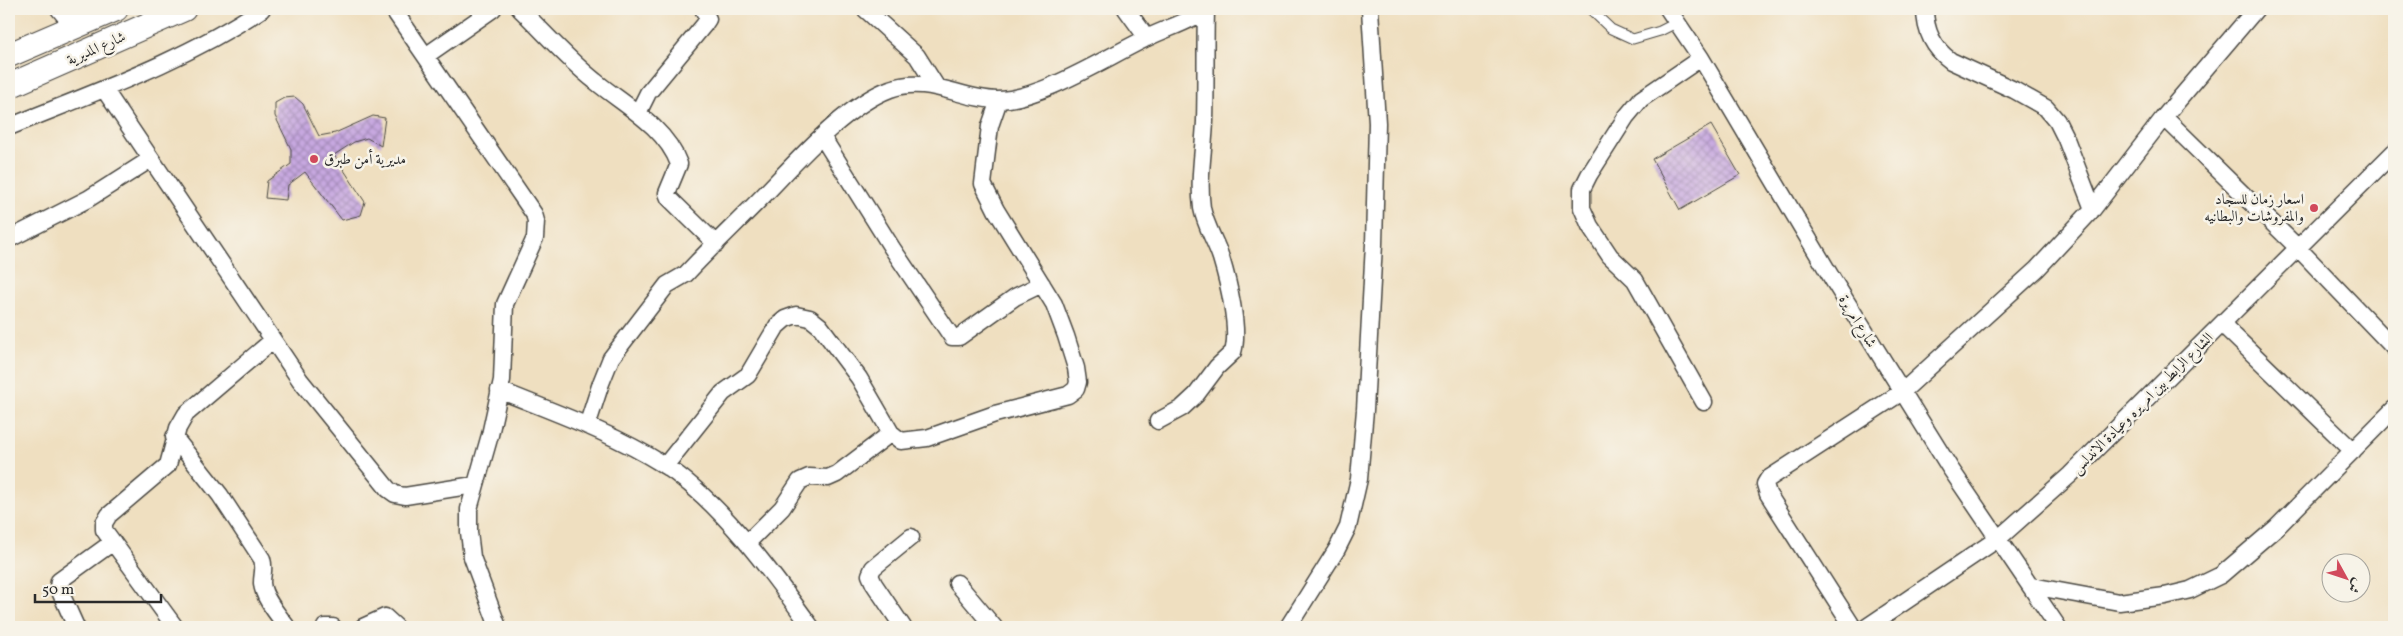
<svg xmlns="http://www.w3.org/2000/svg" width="2403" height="636" font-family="Vollkorn,Amiri,serif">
<defs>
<pattern id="building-cross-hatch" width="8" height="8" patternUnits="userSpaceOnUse" patternTransform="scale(1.25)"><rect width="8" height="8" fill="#c7a8e0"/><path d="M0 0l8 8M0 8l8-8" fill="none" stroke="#a289b6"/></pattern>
</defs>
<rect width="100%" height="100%" fill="#f7f3e8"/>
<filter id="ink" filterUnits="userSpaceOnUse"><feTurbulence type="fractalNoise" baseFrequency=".02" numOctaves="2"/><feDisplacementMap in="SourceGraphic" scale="10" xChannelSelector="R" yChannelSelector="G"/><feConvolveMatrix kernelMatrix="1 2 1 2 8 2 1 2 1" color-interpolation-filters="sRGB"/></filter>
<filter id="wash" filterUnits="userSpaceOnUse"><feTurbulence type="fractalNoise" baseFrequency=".0096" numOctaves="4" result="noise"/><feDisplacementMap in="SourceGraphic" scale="20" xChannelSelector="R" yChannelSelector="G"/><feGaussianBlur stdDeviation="1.12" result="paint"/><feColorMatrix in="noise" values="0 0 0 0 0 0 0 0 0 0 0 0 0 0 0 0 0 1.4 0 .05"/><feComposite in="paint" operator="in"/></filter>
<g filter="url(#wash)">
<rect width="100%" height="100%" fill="#efdfc0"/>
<g id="blocks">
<path fill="url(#building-cross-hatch)" d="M 295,97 L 303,104 L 319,136 L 335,133 L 373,116 L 385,118 L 381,146 L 367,138 L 354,142 L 334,155 L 365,202 L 361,215 L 342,220 L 305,172 L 288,185 L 286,200 L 265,198 L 267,181 L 291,164 L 291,149 L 275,116 L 275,103 L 284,98 Z
M 1711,125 L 1740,175 L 1680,210 L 1652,159 Z"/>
</g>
</g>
<g filter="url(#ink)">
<use href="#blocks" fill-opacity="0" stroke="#484641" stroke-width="1"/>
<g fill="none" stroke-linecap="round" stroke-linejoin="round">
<g stroke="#484641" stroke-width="11">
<path id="service" d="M 1590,9 L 1611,29 L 1633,39 L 1660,31 L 1678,22"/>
</g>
<g stroke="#484641" stroke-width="19">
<path id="minor" d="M 59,9 L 75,28
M 393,9 L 534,214 L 536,221 L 535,238 L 505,304 L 502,380 L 490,435 L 469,509 L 469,532 L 472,557 L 498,627
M 520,9 C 545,33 568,60 595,81 C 624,105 665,126 679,164 L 667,193 L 669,198 L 716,244
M 865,9 L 917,56 L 936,86
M 1126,9 L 1147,38
M 1668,9 L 1701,58 L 1833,280 L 1950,468 L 2058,627
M 1925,9 C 1925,31 1933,48 1951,61 L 2014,90 L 2046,108 L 2057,121 L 2066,139 L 2093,209
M 427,55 L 493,9
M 1701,58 L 1641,99 L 1626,117 L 1589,175 L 1582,189 L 1582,208 L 1590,226 L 1610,256 L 1635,280 L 1704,402
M 104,89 L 300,380 L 388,489 L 395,494 L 405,496 L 474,485
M 638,113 L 648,93 L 704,25 L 708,19 L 703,9
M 2164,117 L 2297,247 L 2394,348
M 9,127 C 95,92 184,61 262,9
M 823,138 L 892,248 L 952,337 L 959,337 L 1015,297 L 1042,284
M 9,239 L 88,199 L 151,159
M 2222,324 L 2353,451
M 499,390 C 556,413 613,433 664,465 C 720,501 773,574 811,627
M 1158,421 L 1182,408 L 1196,395 L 1217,367 L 1233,352 C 1240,329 1228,281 1221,258 C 1216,242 1205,225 1202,208 C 1198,179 1204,149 1205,121 C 1206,84 1205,47 1206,10
M 587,426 L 601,383 L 611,358 L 667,285 L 686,274 C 712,246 740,220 766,193 C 799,159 845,106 890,89 C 927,75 960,99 997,100 C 1041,100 1108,56 1149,37 C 1167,28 1192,21 1207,9
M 174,437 L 220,495 L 262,559 C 265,569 262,573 262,583 C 263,598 279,616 287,627
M 665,466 L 723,393 L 748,375 L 777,326 L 785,319 L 796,315 L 810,318 L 820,326 L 859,378 L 891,433 L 901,441 L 927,438 L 995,414 L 1068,395 L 1076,389 L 1078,382 L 1076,368 L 1066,336 L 1054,304 L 996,210 L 983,184 L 990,126 L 999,100
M 747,543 L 782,508 L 800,481 L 809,477 L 828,478 L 837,474 L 891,433
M 957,583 L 994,627
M 2032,586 L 2119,602 L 2165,596 L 2190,590 L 2221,575 L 2277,527 L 2394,409
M 76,627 L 58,587 L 59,581 L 113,542
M 175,627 L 104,530 L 104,523 L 109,515 L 168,465 L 178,428 L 186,414 L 273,340
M 325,627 L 333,627
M 363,627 L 385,617 L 396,627
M 903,627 L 874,584 L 870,575 L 873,568 L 911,537
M 1288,627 L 1337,549 L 1348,527 L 1359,479 L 1365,410 L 1374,244 L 1377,123 L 1370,9
M 1853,627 L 1768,494 L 1765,484 L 1768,479 L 1902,392 L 2037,269 L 2093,209 L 2164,117 L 2256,9
M 1867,627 L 1999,538 L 2070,475 L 2394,152"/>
</g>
<g stroke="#484641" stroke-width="26">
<path id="secondary" d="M 9,55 L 116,9
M 9,86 L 184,9"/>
</g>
<use href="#service" stroke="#fff" stroke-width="9"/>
<use href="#minor" stroke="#fff" stroke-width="16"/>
<use href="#secondary" stroke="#fff" stroke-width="24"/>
</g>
</g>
<g fill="#d1495b" stroke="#f7f3e8" stroke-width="2">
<circle cx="314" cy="159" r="5"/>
<circle cx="2314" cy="208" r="5"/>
</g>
<g text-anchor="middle" stroke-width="5" stroke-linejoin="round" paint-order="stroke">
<g font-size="15" fill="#2b2b2b" stroke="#f7f3e8">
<text transform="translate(96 48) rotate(-24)" y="5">شارع المديرية</text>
<text transform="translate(1858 321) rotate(59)" y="5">شارع امريرة</text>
<text transform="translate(2142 403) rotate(-45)" y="5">الشارع الرابط بين امريره وعيادة الاندلس</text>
</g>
<g font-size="15" fill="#2b2b2b" stroke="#f7f3e8" text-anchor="start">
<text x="324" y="164">مديرية أمن طبرق</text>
<text x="2304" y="204" text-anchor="end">اسعار زمان للسجاد<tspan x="2304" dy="17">والمفروشات والبطانيه</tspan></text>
</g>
</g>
<rect width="2403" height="636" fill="none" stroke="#f7f3e8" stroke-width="30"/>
<g transform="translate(2346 578) rotate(130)"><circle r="24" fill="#f7f3e8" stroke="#a5a39c"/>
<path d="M0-4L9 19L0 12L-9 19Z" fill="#d1495b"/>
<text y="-8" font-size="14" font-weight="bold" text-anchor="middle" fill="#2b2b2b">ش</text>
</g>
<path d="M35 594v8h126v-8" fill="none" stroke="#2b2b2b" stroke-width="2.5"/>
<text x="42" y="594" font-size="15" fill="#2b2b2b" stroke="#f7f3e8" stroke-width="4" paint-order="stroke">50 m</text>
</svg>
